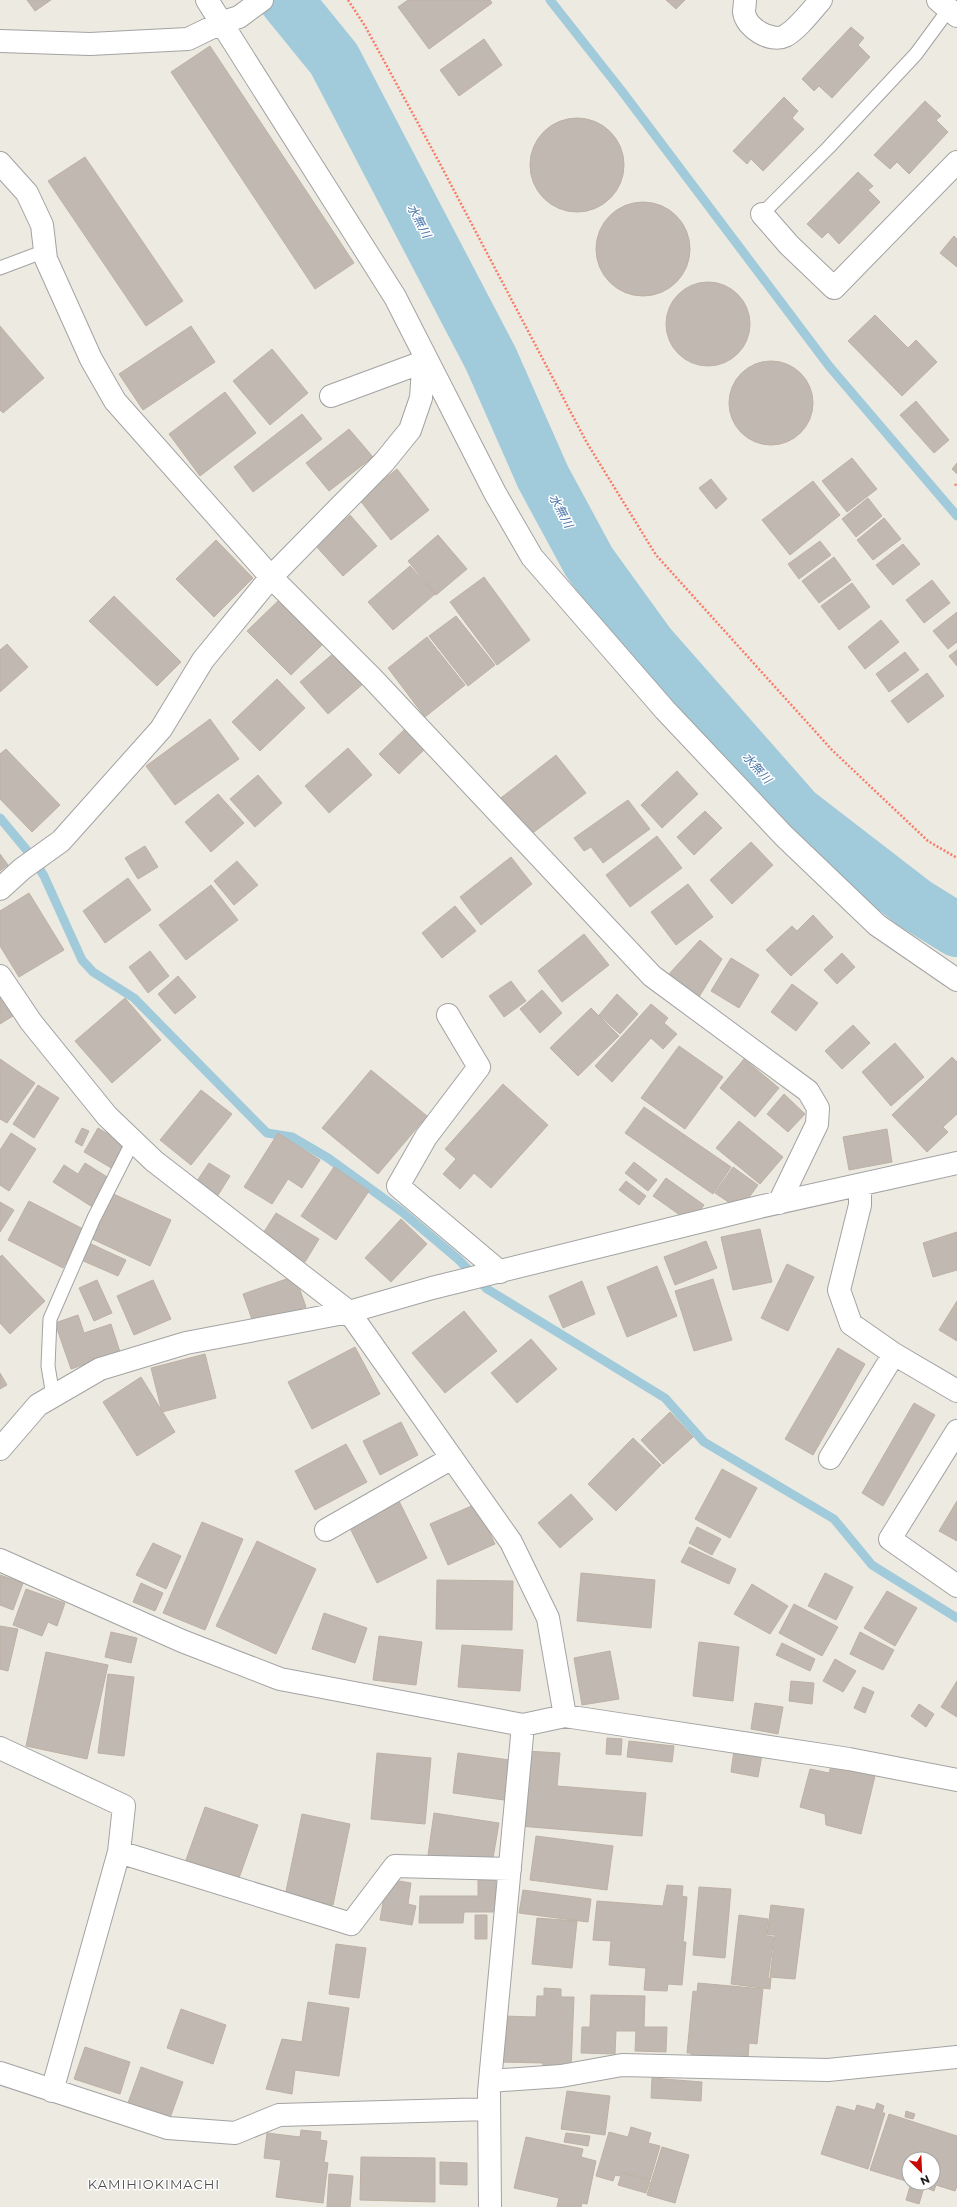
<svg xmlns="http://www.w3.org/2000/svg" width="957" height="2207" font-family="Montserrat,'Noto Sans JP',sans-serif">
<rect width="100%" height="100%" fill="#edeae1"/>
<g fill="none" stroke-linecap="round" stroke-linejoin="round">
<path stroke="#a1cbdb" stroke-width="9" d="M 550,0 L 621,90 L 829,366 L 957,516
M 0,818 L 30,854 L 44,876 L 82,960 L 93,972 L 134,998 L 267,1133 L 292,1137 L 328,1158 L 401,1211 L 458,1259 L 487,1289 L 665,1398 L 704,1442 L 834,1519 L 872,1565 L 957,1618"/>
<path stroke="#a1cbdb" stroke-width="54" d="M 286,0 L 334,59 L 491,359 L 543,477 L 589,562 L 649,645 L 797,813 L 915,904 L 957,930"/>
</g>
<path fill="#c1b9b1" stroke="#beb1a4" d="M 27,0 L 51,0 L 35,11 Z
M 408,0 L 490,0 L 492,3 L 429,49 L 398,7 Z
M 666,0 L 685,0 L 676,9 Z
M 851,27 L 864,38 L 858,45 L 870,57 L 832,98 L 819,86 L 814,91 L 802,79 Z
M 484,39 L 502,65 L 459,96 L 440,70 Z
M 210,46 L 354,263 L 315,289 L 171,72 Z
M 784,97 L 798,111 L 792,118 L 804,129 L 763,171 L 751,159 L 747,164 L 733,151 Z
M 925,101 L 941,116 L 936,120 L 948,132 L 909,174 L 897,162 L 890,169 L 874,155 Z
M530 165a47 47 0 1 1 94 0a47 47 0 1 1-94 0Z
M 85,157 L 183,301 L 146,326 L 48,181 Z
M 858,172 L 873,186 L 868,190 L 880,202 L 839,244 L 828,232 L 822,238 L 807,224 Z
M596 249a47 47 0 1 1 94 0a47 47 0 1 1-94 0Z
M 954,236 L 957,239 L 957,267 L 940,253 Z
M666 324a42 42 0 1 1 84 0a42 42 0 1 1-84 0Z
M 875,315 L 908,348 L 916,340 L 937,362 L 902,396 L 848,341 Z
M 0,326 L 44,378 L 3,413 L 0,410 Z
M 191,326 L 215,362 L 143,410 L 119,374 Z
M 272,349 L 308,393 L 270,425 L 233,381 Z
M729 403a42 42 0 1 1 84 0a42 42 0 1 1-84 0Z
M 225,392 L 256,433 L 200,476 L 169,434 Z
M 916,401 L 949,440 L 934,453 L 900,415 Z
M 302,414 L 322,439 L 253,492 L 234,467 Z
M 349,429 L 373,457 L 329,491 L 306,463 Z
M 852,458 L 877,489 L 847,512 L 822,481 Z
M 957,463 L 957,474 L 952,469 Z
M 397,469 L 429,510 L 391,540 L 359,499 Z
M 711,479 L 727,499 L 716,509 L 699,488 Z
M 813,481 L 840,515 L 790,555 L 762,520 Z
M 868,498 L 882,516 L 856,537 L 842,519 Z
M 350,515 L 377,546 L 343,576 L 315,545 Z
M 884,518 L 901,539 L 873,560 L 857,540 Z
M 438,535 L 467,569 L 436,595 L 408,561 Z
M 216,540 L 253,578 L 214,617 L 176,579 Z
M 820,541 L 831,555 L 799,579 L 788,564 Z
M 903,544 L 920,564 L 893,585 L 876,565 Z
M 834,557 L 851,580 L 819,603 L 802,581 Z
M 410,566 L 435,594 L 393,630 L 368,602 Z
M 484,577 L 530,640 L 497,665 L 450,602 Z
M 932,580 L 950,603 L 924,623 L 906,600 Z
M 852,583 L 870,607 L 839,630 L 821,606 Z
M 114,596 L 181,662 L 157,686 L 89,621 Z
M 280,599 L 324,643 L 291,675 L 247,631 Z
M 957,612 L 957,642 L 948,649 L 933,631 Z
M 456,616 L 495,665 L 468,686 L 429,636 Z
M 881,620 L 899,642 L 865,669 L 848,647 Z
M 427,637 L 465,685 L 425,717 L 388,668 Z
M 7,644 L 28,667 L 0,692 L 0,650 Z
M 957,650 L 957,666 L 949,656 Z
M 335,652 L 363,684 L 328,714 L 300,682 Z
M 905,652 L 919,670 L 889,692 L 876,674 Z
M 927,673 L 944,696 L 908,723 L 891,701 Z
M 277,679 L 305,708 L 260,751 L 232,722 Z
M 210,719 L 239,759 L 175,805 L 146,766 Z
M 409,725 L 428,746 L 399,774 L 379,754 Z
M 348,748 L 372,775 L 329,813 L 305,786 Z
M 6,749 L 60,805 L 32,832 L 0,799 L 0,754 Z
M 556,755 L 586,793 L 526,838 L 497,801 Z
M 677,771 L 698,794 L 662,828 L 641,805 Z
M 258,775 L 282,803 L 255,827 L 230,799 Z
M 218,794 L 244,823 L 211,852 L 185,822 Z
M 628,800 L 650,829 L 603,863 L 591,847 L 584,851 L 574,838 Z
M 705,811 L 722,828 L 694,855 L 677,837 Z
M 657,836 L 682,868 L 630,907 L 606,875 Z
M 751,842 L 773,865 L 732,904 L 710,880 Z
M 145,846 L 158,867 L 138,879 L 125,858 Z
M 0,854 L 8,865 L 0,871 Z
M 511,857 L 532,884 L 481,925 L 460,897 Z
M 237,861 L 258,885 L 234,905 L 214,881 Z
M 128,878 L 151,910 L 105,943 L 83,911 Z
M 688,884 L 713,917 L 676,945 L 651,912 Z
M 211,885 L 238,920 L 186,960 L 159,925 Z
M 29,893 L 64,950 L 19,977 L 0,946 L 0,911 Z
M 455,906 L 476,931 L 442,958 L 422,933 Z
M 813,915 L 833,937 L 791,976 L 766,950 L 792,926 L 797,931 Z
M 584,934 L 609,965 L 562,1002 L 538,971 Z
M 700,940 L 722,959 L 699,997 L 669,974 Z
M 150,951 L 169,976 L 148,993 L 129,967 Z
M 842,953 L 855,967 L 837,984 L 824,970 Z
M 731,958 L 759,975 L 739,1008 L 711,991 Z
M 178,976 L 196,997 L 175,1014 L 158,994 Z
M 511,981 L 526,1001 L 504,1017 L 489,996 Z
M 792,984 L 818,1003 L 796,1031 L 771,1012 Z
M 542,990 L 562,1013 L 540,1033 L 520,1009 Z
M 0,993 L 13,1016 L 0,1024 Z
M 617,994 L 638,1014 L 620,1034 L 599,1015 Z
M 125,998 L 161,1040 L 112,1083 L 75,1041 Z
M 651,1004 L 668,1018 L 664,1023 L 677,1034 L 663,1049 L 651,1038 L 612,1082 L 595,1066 Z
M 591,1008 L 619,1036 L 578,1076 L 550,1048 Z
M 853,1025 L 870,1043 L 842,1069 L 825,1051 Z
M 895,1043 L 924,1077 L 891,1106 L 862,1072 Z
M 679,1046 L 723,1077 L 685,1129 L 641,1098 Z
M 952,1057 L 957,1062 L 957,1114 L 943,1127 L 948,1132 L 927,1152 L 892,1115 Z
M 0,1059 L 35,1083 L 7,1123 L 0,1119 Z
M 744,1059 L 779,1088 L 755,1117 L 720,1088 Z
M 371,1070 L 427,1116 L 378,1174 L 322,1128 Z
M 503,1084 L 548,1125 L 491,1188 L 474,1173 L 460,1189 L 443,1174 L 456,1159 L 445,1149 Z
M 38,1085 L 59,1098 L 34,1138 L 13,1124 Z
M 201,1090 L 232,1114 L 191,1165 L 160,1140 Z
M 784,1094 L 805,1114 L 788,1132 L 767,1114 Z
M 644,1107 L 731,1167 L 713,1194 L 625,1133 Z
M 739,1121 L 783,1157 L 760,1184 L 716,1148 Z
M 82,1128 L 89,1131 L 82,1146 L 75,1142 Z
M 98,1128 L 127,1145 L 113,1169 L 84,1152 Z
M 887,1129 L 892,1162 L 849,1170 L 843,1137 Z
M 11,1133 L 36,1149 L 9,1191 L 0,1185 L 0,1150 Z
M 278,1133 L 320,1160 L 302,1188 L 288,1179 L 272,1204 L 244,1187 Z
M 634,1162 L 657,1180 L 648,1191 L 625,1173 Z
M 85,1163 L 112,1180 L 94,1208 L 53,1182 L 64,1165 L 78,1174 Z
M 209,1163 L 230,1176 L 215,1200 L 193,1187 Z
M 334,1167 L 369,1191 L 336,1240 L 301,1216 Z
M 733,1167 L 758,1185 L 740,1210 L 715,1193 Z
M 666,1178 L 704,1205 L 691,1223 L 653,1196 Z
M 626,1181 L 646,1196 L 639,1205 L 619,1190 Z
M 109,1192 L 171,1220 L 150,1266 L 88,1237 Z
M 29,1201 L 83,1229 L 63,1268 L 8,1240 Z
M 0,1202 L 14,1210 L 0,1232 Z
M 276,1213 L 319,1239 L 305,1262 L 262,1235 Z
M 401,1219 L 427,1244 L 391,1282 L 365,1258 Z
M 760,1229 L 772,1282 L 733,1290 L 721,1237 Z
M 957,1232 L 957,1270 L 933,1277 L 923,1243 Z
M 706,1241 L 717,1268 L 675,1285 L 664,1257 Z
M 89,1243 L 126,1260 L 118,1276 L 81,1260 Z
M 2,1255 L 45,1301 L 10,1334 L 0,1323 L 0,1257 Z
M 787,1264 L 814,1277 L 788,1331 L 761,1318 Z
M 657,1266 L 677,1316 L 627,1337 L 607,1287 Z
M 295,1276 L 306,1307 L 254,1325 L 243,1294 Z
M 713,1279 L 732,1340 L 694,1351 L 675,1291 Z
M 97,1280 L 112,1313 L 94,1321 L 79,1288 Z
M 153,1280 L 171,1319 L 134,1335 L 117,1296 Z
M 582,1281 L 595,1314 L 563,1328 L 549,1296 Z
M 957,1301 L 957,1341 L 939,1330 Z
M 464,1311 L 497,1351 L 445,1393 L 412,1353 Z
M 78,1315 L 84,1333 L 111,1324 L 120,1352 L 71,1369 L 55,1323 Z
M 531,1339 L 557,1369 L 517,1403 L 491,1373 Z
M 355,1347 L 380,1394 L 312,1429 L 288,1382 Z
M 838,1348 L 865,1364 L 813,1455 L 785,1439 Z
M 205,1354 L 216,1398 L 162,1412 L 151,1368 Z
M 0,1373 L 7,1385 L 0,1389 Z
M 141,1377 L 175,1432 L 137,1456 L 103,1402 Z
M 914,1403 L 935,1415 L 883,1506 L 862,1493 Z
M 670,1412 L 693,1437 L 663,1464 L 641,1440 Z
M 401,1422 L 418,1455 L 380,1475 L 363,1441 Z
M 633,1438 L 661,1465 L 616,1511 L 588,1484 Z
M 346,1444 L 367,1482 L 315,1510 L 295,1471 Z
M 722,1469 L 757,1488 L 730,1538 L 695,1519 Z
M 571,1494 L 593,1519 L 560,1548 L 538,1523 Z
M 399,1501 L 427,1558 L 377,1583 L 349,1526 Z
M 957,1501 L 957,1541 L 939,1531 Z
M 476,1504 L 495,1544 L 448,1565 L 430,1524 Z
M 202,1522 L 243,1539 L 205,1630 L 163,1613 Z
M 697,1527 L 721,1539 L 712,1555 L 689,1543 Z
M 257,1541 L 316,1569 L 276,1654 L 216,1626 Z
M 153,1543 L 181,1556 L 166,1589 L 136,1575 Z
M 689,1547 L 736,1569 L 729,1584 L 681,1562 Z
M 581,1573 L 655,1580 L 651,1628 L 577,1621 Z
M 825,1573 L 853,1587 L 836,1620 L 808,1606 Z
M 0,1575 L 23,1583 L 13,1610 L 0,1605 Z
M 437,1580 L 513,1581 L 512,1630 L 436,1629 Z
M 141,1583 L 163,1593 L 155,1611 L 133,1602 Z
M 752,1584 L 788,1606 L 770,1634 L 734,1614 Z
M 26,1589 L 65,1603 L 57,1626 L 48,1622 L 42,1636 L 13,1625 Z
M 887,1591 L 917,1608 L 895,1646 L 864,1628 Z
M 794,1604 L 838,1627 L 822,1656 L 779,1633 Z
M 324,1613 L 367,1628 L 355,1663 L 312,1649 Z
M 0,1626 L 18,1629 L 8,1671 L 0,1669 Z
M 111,1632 L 137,1638 L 131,1663 L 105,1657 Z
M 860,1632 L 894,1650 L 883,1670 L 850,1654 Z
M 379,1636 L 422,1642 L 416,1685 L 373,1680 Z
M 699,1642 L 739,1647 L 733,1701 L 693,1696 Z
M 782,1643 L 815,1659 L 810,1671 L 776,1655 Z
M 462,1645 L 523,1650 L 520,1691 L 458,1687 Z
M 610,1651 L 619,1699 L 582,1705 L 574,1658 Z
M 46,1652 L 108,1665 L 87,1759 L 26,1746 Z
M 835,1659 L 856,1671 L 843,1692 L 823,1681 Z
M 108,1674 L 134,1677 L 124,1756 L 98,1753 Z
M 791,1681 L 814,1683 L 812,1704 L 789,1701 Z
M 957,1681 L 957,1717 L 941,1707 Z
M 863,1687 L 874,1692 L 865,1713 L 854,1708 Z
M 755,1703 L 783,1707 L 778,1734 L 751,1729 Z
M 919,1704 L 934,1714 L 926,1727 L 911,1716 Z
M 607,1738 L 622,1739 L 621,1755 L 606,1754 Z
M 629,1741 L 674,1746 L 672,1762 L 627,1757 Z
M 734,1750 L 762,1755 L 758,1777 L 731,1772 Z
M 526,1751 L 560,1753 L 557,1786 L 646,1793 L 642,1836 L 519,1826 Z
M 377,1753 L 431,1758 L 425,1824 L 371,1819 Z
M 458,1753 L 510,1760 L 504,1800 L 453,1793 Z
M 831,1766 L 875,1776 L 861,1834 L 826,1825 L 825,1814 L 800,1807 L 810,1769 L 829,1773 Z
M 205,1807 L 258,1825 L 239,1878 L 186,1860 Z
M 434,1813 L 499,1823 L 492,1864 L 428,1855 Z
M 302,1814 L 350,1824 L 333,1905 L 285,1896 Z
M 536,1836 L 613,1846 L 607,1890 L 530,1880 Z
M 496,1877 L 495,1912 L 464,1912 L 463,1923 L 419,1923 L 420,1896 L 478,1896 L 478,1878 Z
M 387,1879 L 411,1883 L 408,1904 L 416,1906 L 412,1925 L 380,1920 Z
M 667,1885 L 683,1886 L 682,1896 L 687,1897 L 683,1942 L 686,1942 L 682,1985 L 668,1984 L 667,1991 L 644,1990 L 646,1968 L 609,1965 L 611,1941 L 593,1940 L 597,1901 L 663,1906 Z
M 699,1887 L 731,1889 L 725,1958 L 693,1955 Z
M 523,1890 L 591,1899 L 588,1922 L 519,1913 Z
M 771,1905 L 804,1909 L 795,1979 L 770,1977 L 775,1935 L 767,1935 Z
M 475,1915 L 487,1915 L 487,1939 L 475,1939 Z
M 739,1915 L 768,1919 L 766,1936 L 774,1937 L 768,1978 L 771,1978 L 770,1989 L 731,1984 Z
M 537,1918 L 577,1921 L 572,1968 L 532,1964 Z
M 336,1944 L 366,1948 L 359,1998 L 329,1994 Z
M 698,1983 L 763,1989 L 757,2044 L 749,2043 L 748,2058 L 691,2057 L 691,2053 L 687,2053 L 693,1991 L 697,1992 Z
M 544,1988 L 561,1989 L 561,1997 L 574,1997 L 571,2071 L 543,2070 L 543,2063 L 500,2062 L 502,2016 L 536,2017 L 537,1996 L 544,1996 Z
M 591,1995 L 645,1996 L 644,2027 L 667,2027 L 666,2052 L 635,2051 L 636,2031 L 616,2031 L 615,2054 L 581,2053 L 582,2027 L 590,2027 Z
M 308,2002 L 349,2008 L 339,2076 L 295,2070 L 292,2094 L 266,2089 L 282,2039 L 302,2042 Z
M 181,2009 L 226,2025 L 213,2064 L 167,2048 Z
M 85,2047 L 130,2062 L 120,2094 L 74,2079 Z
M 141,2067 L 183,2082 L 170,2118 L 128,2103 Z
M 652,2078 L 702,2082 L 701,2101 L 651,2098 Z
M 567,2091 L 610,2096 L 605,2135 L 561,2129 Z
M 877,2103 L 884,2106 L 882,2113 L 885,2113 L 868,2169 L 821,2154 L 837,2106 L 855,2111 L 857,2105 L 875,2110 Z
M 906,2111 L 915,2114 L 913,2119 L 905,2117 Z
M 889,2114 L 957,2136 L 957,2186 L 955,2191 L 936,2185 L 934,2191 L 924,2187 L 919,2204 L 906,2200 L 911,2183 L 933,2183 L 933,2159 L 909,2159 L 909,2182 L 870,2170 Z
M 631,2127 L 651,2133 L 648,2143 L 660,2146 L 650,2180 L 621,2172 L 620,2176 L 615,2175 L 613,2181 L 596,2176 L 609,2132 L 628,2137 Z
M 301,2130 L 321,2132 L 320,2140 L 327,2141 L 324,2162 L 328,2163 L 323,2203 L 276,2197 L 281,2160 L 264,2158 L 267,2133 L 300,2137 Z
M 566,2133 L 590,2136 L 588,2146 L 564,2142 Z
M 526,2137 L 583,2149 L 581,2157 L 596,2161 L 587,2204 L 582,2203 L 581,2207 L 557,2207 L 559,2198 L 514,2188 Z
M 662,2147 L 689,2155 L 675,2203 L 647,2195 Z
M 361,2157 L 435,2158 L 435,2202 L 360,2200 Z
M 440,2162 L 467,2163 L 467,2185 L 440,2184 Z
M 622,2173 L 650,2181 L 646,2193 L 618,2185 Z
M 329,2174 L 353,2176 L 350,2207 L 327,2207 Z"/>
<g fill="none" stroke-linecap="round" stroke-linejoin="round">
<g stroke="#a3a3a3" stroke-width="15">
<path id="lane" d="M 762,214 L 828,148 L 916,54 L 949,9
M 0,268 L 45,251
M 53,1396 L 48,1366 L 50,1319 L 94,1218 L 133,1141"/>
</g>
<g stroke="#a3a3a3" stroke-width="24">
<path id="street" d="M 207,0 L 395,297 L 495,493 L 532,557 L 665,710 L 784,836 L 877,925 L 957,980
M 745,0 C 745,4 744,9 744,12 C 746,28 771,43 785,36 C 797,30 812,10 821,0
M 938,0 L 957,16
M 0,41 L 90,44 L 188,39 L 223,22 L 239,17 L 262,0
M 0,163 L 27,193 L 42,225 L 46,259 L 91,359 L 115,401 L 271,577 L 384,462 L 410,430 L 421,398 L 424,354
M 762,214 L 789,245 L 834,288 L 957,162
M 331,396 L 423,362
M 0,889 L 22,869 L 61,841 L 161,729 L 203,660 L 271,577 L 372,678 L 652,976 L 808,1091 L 818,1108 L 817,1124 L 779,1203
M 0,976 L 31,1022 L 107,1116 L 154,1161 L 349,1312 L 511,1542 L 548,1618 L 565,1716
M 448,1015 L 479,1067 L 426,1137 L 398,1186 L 500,1272
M 860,1185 L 860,1205 L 839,1290 L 851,1324 L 894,1354 L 957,1391
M 957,1431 L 890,1539 L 957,1586
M 0,1449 L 38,1405 L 100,1369 L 186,1343 L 349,1312 L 432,1288 L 759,1207 L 957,1163
M 830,1458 L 894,1354
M 326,1530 L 452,1458
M 0,1560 L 182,1641 L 280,1679 L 523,1725 L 565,1716 L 849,1759 L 957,1780
M 0,1748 L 124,1806 L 119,1852 L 351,1924 L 395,1866 L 510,1869
M 0,2073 L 168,2128 L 235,2133 L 279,2115 L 489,2109
M 490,2081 L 561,2076 L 622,2065 L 828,2070 L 957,2057
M 52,2091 L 119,1852
M 490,2207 L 489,2092 L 523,1725"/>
</g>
<path stroke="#f87c67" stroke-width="2.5" stroke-dasharray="2 2" stroke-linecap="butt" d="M 348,0 L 365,26 L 438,160 L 587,443 L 656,555 L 832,750 L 928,841 L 957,858
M 955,484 L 957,487"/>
<use href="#lane" stroke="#fff" stroke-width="13"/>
<use href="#street" stroke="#fff" stroke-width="22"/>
</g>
<g text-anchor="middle" stroke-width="3" stroke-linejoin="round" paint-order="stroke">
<g font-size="12" font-style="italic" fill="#4a76a9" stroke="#fff">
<text transform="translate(419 221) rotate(62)" y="4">水無川</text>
<text transform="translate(561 511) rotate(62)" y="4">水無川</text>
<text transform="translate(757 768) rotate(48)" y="4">水無川</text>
</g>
<g font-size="13" letter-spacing="1" fill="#4f4f4f" stroke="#fff">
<text x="154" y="2189">KAMIHIOKIMACHI</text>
</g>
</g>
<g transform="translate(921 2171) rotate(156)"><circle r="19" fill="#ffffff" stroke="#a4a4a4"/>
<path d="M0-3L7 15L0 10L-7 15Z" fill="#c50a02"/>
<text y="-6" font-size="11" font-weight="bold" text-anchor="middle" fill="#1c1c1c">N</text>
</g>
</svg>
